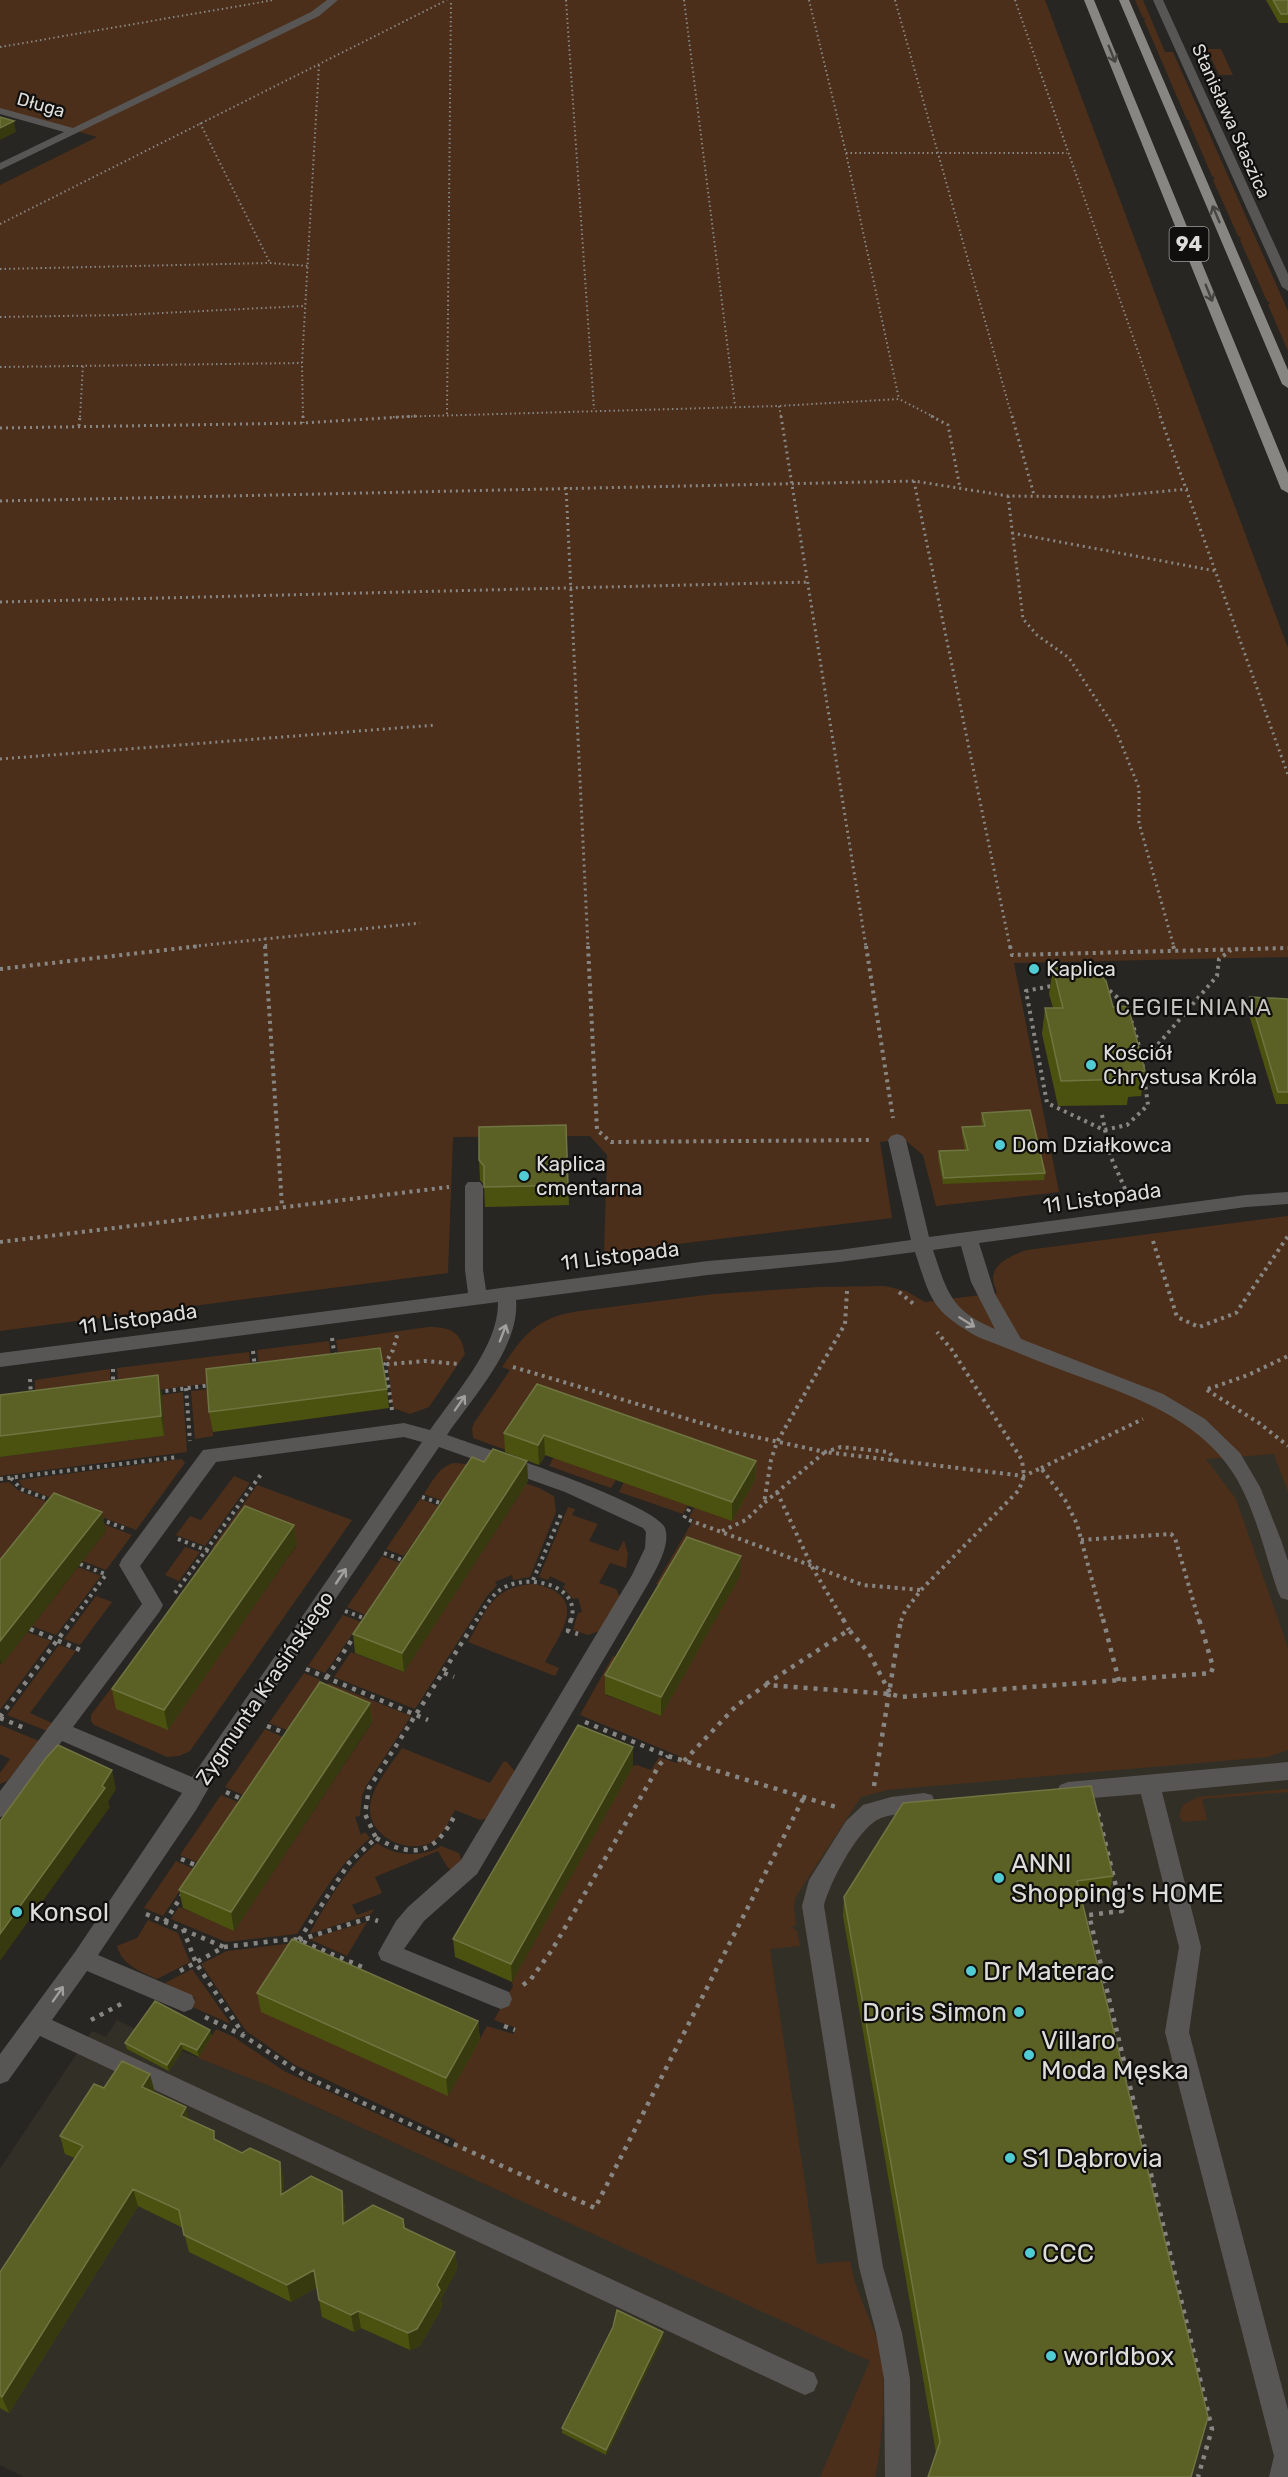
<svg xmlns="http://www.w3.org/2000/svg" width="1288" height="2477" font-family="Rubik,sans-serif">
<rect width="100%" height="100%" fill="#272622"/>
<path fill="#323026" d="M 1288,1453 L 1288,2477 L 24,2477 L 0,2465 L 0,2169 L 92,2031 L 106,2037 L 117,2020 L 182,2051 L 277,2089 L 596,2235 L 811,1796 L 1201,1458 Z"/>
<path fill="#4c2f1a" d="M 0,0 L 1045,0 L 1288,648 L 1288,957 L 1014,963 L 1059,1192 L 936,1206 L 923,1155 L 904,1139 L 880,1142 L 892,1218 L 604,1253 L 607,1155 L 590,1136 L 453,1137 L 448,1273 L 0,1331 L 0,185 L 97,137 L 0,109 Z
M 1135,0 L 1143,0 L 1165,52 L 1173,52 L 1288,311 L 1288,351 L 1268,305 L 1270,303 L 1267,301 L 1240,240 L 1241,238 L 1238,236 L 1213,180 L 1215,178 L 1212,176 L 1189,123 L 1190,121 L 1187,120 L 1144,20 L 1146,18 L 1143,18 Z
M 1207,49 L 1221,49 L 1233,75 L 1219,75 Z
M 1288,1216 L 1288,1492 L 1274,1454 L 1206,1459 L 1236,1499 L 1288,1648 L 1288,1750 L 1268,1757 L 887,1790 L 861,1797 L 795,1898 L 794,1908 L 796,1925 L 792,1927 L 797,1931 L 800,1946 L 770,1949 L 817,2264 L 850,2261 C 855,2291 869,2315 879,2344 C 888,2367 882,2452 875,2477 L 820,2477 L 870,2361 L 277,2089 L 198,2058 L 216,2029 L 234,2037 L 284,2071 L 452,2148 L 456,2140 L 295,2065 L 246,2031 L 201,1964 L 227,1951 L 294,1943 L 448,2096 L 487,2026 L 513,2034 L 516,2028 L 494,2020 L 513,1986 L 512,1982 L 633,1766 L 637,1765 L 651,1770 L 659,1757 L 677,1763 L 679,1756 L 580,1715 L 613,1656 L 626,1660 L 606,1695 L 661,1716 L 740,1576 L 667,1588 L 656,1584 L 694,1519 L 689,1517 L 694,1508 L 546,1454 L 541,1463 L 473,1438 L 472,1429 L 474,1423 L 510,1370 L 502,1367 C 524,1334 538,1317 579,1311 L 714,1294 L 818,1287 L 885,1286 L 906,1291 L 925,1302 L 997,1293 C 996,1289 993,1283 993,1278 C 993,1263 1015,1254 1027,1250 Z
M 428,1327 C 450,1327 461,1331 465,1354 L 429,1407 L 410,1414 L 393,1408 L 387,1361 L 340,1367 L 336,1340 Z
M 329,1341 L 332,1368 L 260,1377 L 257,1350 Z
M 249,1352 L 251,1378 L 119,1395 L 117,1368 Z
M 110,1369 L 110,1396 L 35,1405 L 35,1380 Z
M 210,1389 L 213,1436 L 195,1439 L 191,1391 Z
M 183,1392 L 187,1452 L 0,1476 L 0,1457 L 164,1436 L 162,1395 Z
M 554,1457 L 616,1480 L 611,1488 L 549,1466 Z
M 182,1459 L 185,1463 L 136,1530 L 23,1487 L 18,1480 Z
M 454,1463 L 467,1464 L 443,1501 L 424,1494 C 432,1482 439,1466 454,1463 Z
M 474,1465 L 539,1488 L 554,1496 L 556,1512 L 530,1577 L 513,1580 L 512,1575 L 495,1582 L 497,1585 L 487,1596 L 415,1709 L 334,1677 L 351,1652 L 404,1672 L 520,1494 Z
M 234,1476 L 250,1483 L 205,1546 L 176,1535 L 190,1516 L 201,1520 Z
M 9,1482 L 19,1491 L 132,1535 L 106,1570 L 82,1561 L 106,1531 L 0,1586 L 0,1483 Z
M 624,1482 L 688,1505 L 683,1514 L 619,1492 Z
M 257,1485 L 352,1520 L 190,1751 L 179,1756 L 167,1757 L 94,1725 L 91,1721 L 91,1715 L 121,1675 L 136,1681 L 117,1709 L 168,1729 L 297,1545 L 228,1554 L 212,1548 Z
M 420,1499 L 439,1506 L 404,1556 L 386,1549 Z
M 568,1507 L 575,1509 L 572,1515 L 598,1524 L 589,1541 L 618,1551 L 624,1540 L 628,1554 L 626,1568 L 610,1563 L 599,1583 L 616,1589 L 620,1597 L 599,1631 L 588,1635 L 573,1630 L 578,1613 L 582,1612 L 578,1598 L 573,1599 L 563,1587 L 566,1584 L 550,1576 L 548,1580 L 539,1577 Z
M 185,1547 L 200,1552 L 179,1581 L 165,1575 Z
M 382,1556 L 400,1563 L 365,1615 L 347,1607 Z
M 78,1567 L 101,1576 L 56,1635 L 32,1626 Z
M 534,1584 C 589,1595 563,1630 545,1662 L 559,1668 L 555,1676 L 468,1642 C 488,1609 491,1587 534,1584 Z
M 96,1596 L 112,1602 L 80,1645 L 64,1639 Z
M 343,1615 L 361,1622 L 325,1673 L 308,1666 Z
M 27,1632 L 51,1641 L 0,1710 L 0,1664 Z
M 59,1645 L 76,1651 L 30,1713 L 52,1723 L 47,1731 L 7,1715 Z
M 304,1673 L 321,1680 L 287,1730 L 269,1723 Z
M 329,1683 L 411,1716 L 366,1786 L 362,1796 L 360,1816 L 355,1817 L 361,1835 L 365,1832 L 370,1838 C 338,1865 319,1899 297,1934 L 226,1942 L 171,1919 L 179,1907 L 235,1930 L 372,1723 L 318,1700 Z
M 0,1725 L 39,1741 L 7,1781 L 0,1784 L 0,1773 L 10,1759 L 0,1754 Z
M 265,1729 L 283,1737 L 243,1795 L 225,1787 Z
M 402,1748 L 490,1783 L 504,1761 L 508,1763 L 516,1773 L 489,1818 L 480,1820 L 455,1810 C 449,1820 444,1834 434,1841 C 409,1857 362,1835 371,1800 C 376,1782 392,1763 402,1748 Z
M 1288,1789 L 1288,1792 L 1202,1799 L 1207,1820 L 1183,1822 L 1179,1816 L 1183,1805 L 1198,1797 Z
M 221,1795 L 240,1803 L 199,1863 L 180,1855 Z
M 377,1843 C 394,1856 423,1858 441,1846 L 459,1853 L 462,1862 L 457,1871 L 448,1868 L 438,1851 L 375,1877 L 382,1893 L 352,1905 L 357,1915 L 374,1909 L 371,1914 L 309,1934 C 329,1900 346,1868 377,1843 Z
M 176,1861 L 194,1869 L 163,1916 L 144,1908 Z
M 148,1920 L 178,1933 L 190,1962 L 157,1979 C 141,1972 122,1965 117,1946 L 137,1938 Z
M 367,1922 L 347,1956 L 309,1939 Z
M 192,1969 L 231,2024 L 190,2006 L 195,1998 L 165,1983 Z"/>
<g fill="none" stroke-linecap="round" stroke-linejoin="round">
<path stroke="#878683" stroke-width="2" stroke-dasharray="1.5 3" stroke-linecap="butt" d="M 566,0 L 594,409
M 684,0 L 735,406
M 809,0 L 846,153 L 899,399
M 895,0 L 1012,417
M 1015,0 L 1161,417
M 0,47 L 274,0
M 200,123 L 270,263
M 846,153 L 1067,153
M 0,224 L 447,0
M 0,269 L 270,263 L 308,266
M 0,317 L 122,315 L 304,306
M 0,367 L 302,363
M 779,406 L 781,417
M 447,414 L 451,0
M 80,417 L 83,365
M 303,417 L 302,363 L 319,64
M 393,417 L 779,406 L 899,399 L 934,417"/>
<path stroke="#878683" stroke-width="3" stroke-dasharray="2 4" stroke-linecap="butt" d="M 303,416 L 303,423
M 781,416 L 866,947
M 931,416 L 948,425 L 960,488
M 1012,416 L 1034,495
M 1160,416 L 1288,775
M 79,426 L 80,416
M 0,428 L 303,423 L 417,416
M 914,481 L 1010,947
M 566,487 L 588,947
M 1008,496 L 1023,619 L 1037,635 L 1069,658 L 1115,728 L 1139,788 L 1139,823 L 1174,947
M 0,501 L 914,481 L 1008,496 L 1103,497 L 1188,489
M 1012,533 L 1216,571
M 0,602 L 809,582
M 0,759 L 436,725
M 265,938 L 266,947
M 187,947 L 420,923"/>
<path stroke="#878683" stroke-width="4" stroke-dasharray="3 4.5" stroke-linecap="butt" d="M 265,946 L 282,1206
M 588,946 L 597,1130 L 611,1142 L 873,1140
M 866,946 L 893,1118
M 1010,946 L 1012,955 L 1288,948
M 1173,946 L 1175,951
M 0,969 L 200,946
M 1066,983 C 1078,983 1092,982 1103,987 C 1139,1003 1143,1071 1148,1105 L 1127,1125 L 1104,1130 L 1047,1103 L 1026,991 Z
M 1141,1057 L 1148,1056 L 1217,976 L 1219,959 L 1231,950
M 1102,1115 L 1110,1155 L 1126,1191
M 1153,1241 L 1177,1317 L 1199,1327 L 1236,1313 L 1288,1236
M 0,1242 L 449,1187
M 847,1291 L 845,1324 L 777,1442 L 771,1460 L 764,1503 L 825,1452 L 1024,1476 L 1041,1468 L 1065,1500 L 1077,1524 L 1103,1621
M 899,1292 L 915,1305
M 332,1338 L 335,1358
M 253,1351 L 255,1367
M 379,1365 L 425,1361 L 458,1364
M 513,1367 L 728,1431 L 825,1452 L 841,1447 L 889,1452 L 896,1461
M 113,1369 L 113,1385
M 30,1379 L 31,1396
M 186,1388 L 190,1441
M 1208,1389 L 1248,1375 L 1288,1356
M 1207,1390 L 1259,1423 L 1288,1446
M 158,1392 L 211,1385
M 392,1410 L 385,1364 L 393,1350 L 398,1332
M 1041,1468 L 1143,1419
M 11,1478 L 21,1489 L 53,1501
M 0,1479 L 178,1457
M 777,1492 L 812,1567 L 844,1621
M 422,1497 L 443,1504
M 684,1518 L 691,1506
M 100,1519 L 126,1529
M 689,1520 L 863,1585 L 921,1590
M 722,1531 L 746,1520 L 764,1503
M 178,1539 L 216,1554
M 1081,1540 L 1171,1534 L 1175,1538 L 1199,1621
M 384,1553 L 405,1561
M 80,1564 L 105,1574
M 533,1580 L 562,1512
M 175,1593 L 262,1473
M 345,1611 L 366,1619
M 72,1621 L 105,1576
M 476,1621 C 485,1608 492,1592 507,1586 C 531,1575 582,1585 571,1621
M 901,1621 L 905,1611 L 921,1590 L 1019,1490 L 1024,1476 L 1022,1460 L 952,1350 L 937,1332"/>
<path stroke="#878683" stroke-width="4.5" stroke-dasharray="4 6" stroke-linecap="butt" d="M 571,1619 L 568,1631 L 578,1634
M 843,1619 L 849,1630
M 1103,1619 L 1119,1681
M 30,1629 L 85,1652
M 306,1669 L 428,1720
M 444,1673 L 454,1677
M 766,1684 L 849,1630 L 869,1653 L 890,1693
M 321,1686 L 355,1635
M 0,1717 L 73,1619
M 0,1718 L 27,1729
M 585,1722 L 668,1756 L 836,1807
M 267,1726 L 288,1734
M 684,1761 L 737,1705 L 766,1685 L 891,1694 L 901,1697 L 1211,1673 L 1213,1667 L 1199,1619
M 874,1786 L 901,1619
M 226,1792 L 244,1800
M 1098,1813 L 1122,1911 L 1089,1915 L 1212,2429 L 1198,2477
M 376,1838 C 416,1860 436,1853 456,1813
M 181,1859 L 198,1866
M 146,1914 L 224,1947
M 165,1922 L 182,1895
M 183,1929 L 196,1963 L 243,2034
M 299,1940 L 349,1863 L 376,1838 L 365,1814 L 369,1788 L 477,1619
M 299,1940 L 369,1918 L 378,1921
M 180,1971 L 224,1947 L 291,1939 L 299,1940 L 367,1969
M 523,1985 L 531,1979 L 552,1950 L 660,1764 L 668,1756
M 205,2017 L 244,2036 L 308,2078 L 595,2208 L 804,1797
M 91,2020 L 121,2004
M 504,2026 L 515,2030"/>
<path fill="#585655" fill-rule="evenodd" d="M 327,0 L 338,0 L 319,16 L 0,170 L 0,163 L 64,132 L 0,114 L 0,108 L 73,128 L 311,12 Z
M 1153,0 L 1163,0 L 1288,274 L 1288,291 L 1282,287 Z
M 897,1134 L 903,1136 L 906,1140 L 929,1237 L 1246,1195 L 1288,1192 L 1288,1204 L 1246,1207 L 979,1243 L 995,1294 L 1021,1339 L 1163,1394 L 1205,1419 L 1240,1453 L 1260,1487 L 1281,1540 L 1288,1561 L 1288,1600 L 1281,1598 L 1278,1592 C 1265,1554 1256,1511 1235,1476 C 1197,1414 1123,1393 1059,1369 C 1032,1359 1005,1347 978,1337 C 932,1311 931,1301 915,1252 L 839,1262 L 708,1275 L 516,1300 C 520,1347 473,1397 447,1435 C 481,1447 655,1503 665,1528 C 671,1545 656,1569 648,1584 L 477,1874 L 424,1921 L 404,1949 L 509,1992 L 512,1999 L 509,2006 L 501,2009 L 493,2006 L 381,1960 L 378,1953 L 396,1921 L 408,1907 L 461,1860 L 632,1575 L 645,1548 L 646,1532 L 643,1528 L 565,1492 L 439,1447 L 219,1770 L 196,1810 L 98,1955 L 192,1995 L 195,2002 L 192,2009 L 184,2012 L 87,1971 L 52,2020 L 814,2373 L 818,2382 L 814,2391 L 805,2395 L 796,2391 L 40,2036 L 8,2081 L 0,2084 L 0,2054 L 75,1952 L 182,1793 L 62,1741 L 8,1815 L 0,1817 L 0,1791 L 142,1604 L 119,1565 L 122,1559 L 203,1450 L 404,1423 L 430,1430 C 455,1394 499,1346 498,1302 L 0,1367 L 0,1353 L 468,1293 L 465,1270 L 465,1186 L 468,1182 L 480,1182 L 483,1186 L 483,1270 L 486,1290 L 708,1261 L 839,1250 L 911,1240 L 888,1140 L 891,1136 ZM 961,1246 L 971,1282 L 995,1329 C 951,1311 947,1292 933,1250 ZM 404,1437 L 422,1442 L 192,1777 L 73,1727 L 160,1611 L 163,1605 L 140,1566 L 216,1462 Z
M 1288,1762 L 1288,1780 L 1162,1792 L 1201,1947 L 1189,2032 L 1288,2410 L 1288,2477 L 1269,2477 L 1274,2456 L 1165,2032 L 1179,1947 L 1141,1794 L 1068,1800 L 1060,1797 L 1057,1791 L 1060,1785 L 1068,1782 Z
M 924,1793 L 932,1795 L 935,1802 L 932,1809 C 915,1814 898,1812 881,1818 C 859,1826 829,1884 824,1906 L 883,2267 L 902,2333 L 910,2379 L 911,2477 L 885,2477 L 884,2379 L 876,2333 L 859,2267 L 802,1906 L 809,1880 L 846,1821 L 863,1805 L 891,1797 Z"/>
<path fill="#888682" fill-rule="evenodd" d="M 1084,0 L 1094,0 L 1288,473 L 1288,493 L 1281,489 Z
M 1119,0 L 1129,0 L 1288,370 L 1288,388 L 1282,384 Z"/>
</g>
<path fill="#4b520f" d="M 1266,0 L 1288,0 L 1288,23 L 1279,23 Z
M 1053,968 L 1113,1007 L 1145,1071 L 1141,1096 L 1128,1097 L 1127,1105 L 1058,1106 L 1042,1034 L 1045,1008 L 1053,1008 L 1049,994 Z
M 1250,997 L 1288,999 L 1288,1104 L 1276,1104 L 1247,1008 Z
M 982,1113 L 1045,1173 L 1044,1180 L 943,1184 L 938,1158 L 939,1151 L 965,1150 L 962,1134 L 962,1127 L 982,1126 L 981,1119 Z
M 566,1125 L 569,1205 L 485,1207 L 484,1185 L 480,1180 L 479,1160 Z
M 537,1384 L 756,1461 L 755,1480 L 732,1521 L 545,1455 L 539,1465 L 505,1452 L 504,1433 Z
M 387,1389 L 389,1408 L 213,1432 L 209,1412 Z
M 0,1395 L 162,1395 L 164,1436 L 0,1457 Z
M 527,1461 L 528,1481 L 404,1672 L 355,1653 L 353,1634 L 484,1462 Z
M 294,1525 L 297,1544 L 168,1730 L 116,1709 L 112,1689 Z
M 740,1576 L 661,1716 L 605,1694 L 605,1675 Z
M 370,1703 L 372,1722 L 234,1931 L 183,1908 L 179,1890 Z
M 633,1766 L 512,1982 L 455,1957 L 453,1939 Z
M 1113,1876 L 1109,1895 L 1081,1898 L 1208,2417 L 936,2453 L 843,1916 L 844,1897 Z
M 257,1993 L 478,2021 L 480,2040 L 448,2096 L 261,2012 Z
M 212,2036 L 199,2057 L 183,2049 L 169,2071 L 127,2049 L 125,2043 Z
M 104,2088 L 155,2093 L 216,2140 L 242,2153 L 280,2162 L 284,2180 L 284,2193 L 342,2191 L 345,2208 L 345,2222 L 403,2219 L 405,2229 L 455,2252 L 457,2269 L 441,2299 L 442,2307 L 420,2346 L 410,2350 L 361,2328 L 354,2332 L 322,2317 L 317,2287 L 291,2302 L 189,2252 L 183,2228 L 138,2206 L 9,2413 L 0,2408 L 0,2272 L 75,2158 L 65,2154 L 60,2136 Z
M 663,2332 L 663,2338 L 606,2455 L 562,2433 L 562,2428 Z"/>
<path fill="#363a0e" d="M 14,121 L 16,132 L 0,140 L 0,128 Z
M 158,1375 L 162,1395 L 164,1436 L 161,1416 Z
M 544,1435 L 545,1455 L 539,1465 L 538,1445 Z
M 527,1461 L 528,1481 L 404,1672 L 402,1653 Z
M 756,1461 L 755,1480 L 732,1521 L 732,1502 Z
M 102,1512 L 106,1531 L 2,1665 L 0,1660 L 0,1641 Z
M 294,1525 L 297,1544 L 168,1730 L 164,1710 Z
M 741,1556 L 740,1576 L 661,1716 L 661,1697 Z
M 370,1703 L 372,1722 L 234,1931 L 231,1912 Z
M 633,1747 L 633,1766 L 512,1982 L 511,1964 Z
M 112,1770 L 116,1789 L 108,1802 L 110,1807 L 0,1961 L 0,1934 L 102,1786 Z
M 478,2021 L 480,2040 L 448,2096 L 446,2078 Z
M 210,2030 L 212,2036 L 199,2057 L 197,2050 Z
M 181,2043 L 183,2049 L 169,2071 L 167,2065 Z
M 150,2074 L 155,2093 L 142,2087 Z
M 186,2107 L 190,2125 L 181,2116 Z
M 280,2162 L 284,2180 L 284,2212 L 281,2195 Z
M 133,2189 L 138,2206 L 9,2413 L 2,2397 Z
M 342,2191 L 345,2208 L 346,2241 L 343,2224 Z
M 455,2252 L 457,2269 L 441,2299 L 442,2307 L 420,2346 L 410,2350 L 408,2333 L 437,2285 Z
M 314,2270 L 317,2287 L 291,2302 L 287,2285 Z
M 358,2311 L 361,2328 L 354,2332 L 351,2315 Z
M 663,2332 L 663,2338 L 606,2455 L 606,2450 Z"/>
<path fill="#5b6125" stroke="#6f7541" stroke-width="1.5" d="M 1273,0 L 1288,0 L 1288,14 L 1281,14 Z
M 0,117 L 14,121 L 0,128 Z
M 1093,967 L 1106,981 L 1113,1007 L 1128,1006 L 1145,1071 L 1129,1071 L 1131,1079 L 1061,1081 L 1045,1008 L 1063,1008 L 1053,968 Z
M 1250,997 L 1288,999 L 1288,1092 L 1278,1092 Z
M 1030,1110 L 1045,1173 L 944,1178 L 939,1151 L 968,1150 L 962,1127 L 985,1126 L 982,1113 Z
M 566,1125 L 568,1185 L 484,1187 L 484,1166 L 479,1160 L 479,1127 Z
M 380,1348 L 387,1389 L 209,1412 L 206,1369 Z
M 158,1375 L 161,1416 L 0,1436 L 0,1395 Z
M 537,1384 L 756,1461 L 732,1502 L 544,1435 L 538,1445 L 504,1433 Z
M 493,1449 L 527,1461 L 402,1653 L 353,1634 L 472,1457 L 484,1462 Z
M 54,1493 L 102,1512 L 0,1641 L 0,1560 Z
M 245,1506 L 294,1525 L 164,1710 L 112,1689 Z
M 687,1537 L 741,1556 L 661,1697 L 605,1675 Z
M 320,1682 L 370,1703 L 231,1912 L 179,1890 Z
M 578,1725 L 633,1747 L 511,1964 L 453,1939 Z
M 58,1745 L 112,1770 L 102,1786 L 105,1788 L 0,1934 L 0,1821 L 46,1758 Z
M 1091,1786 L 1113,1876 L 1077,1881 L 1208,2417 L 1191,2477 L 928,2477 L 940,2442 L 844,1897 L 903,1803 Z
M 292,1939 L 478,2021 L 446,2078 L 257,1993 Z
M 155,2001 L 210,2030 L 197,2050 L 181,2043 L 167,2065 L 125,2043 Z
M 122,2061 L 150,2074 L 142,2087 L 186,2107 L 181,2116 L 214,2131 L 214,2139 L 242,2153 L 250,2148 L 280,2162 L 281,2195 L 311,2176 L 342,2191 L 343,2224 L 373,2205 L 403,2219 L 404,2228 L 455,2252 L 437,2285 L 440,2290 L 417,2329 L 408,2333 L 358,2311 L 351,2315 L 319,2300 L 314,2270 L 287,2285 L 184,2235 L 179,2210 L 133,2189 L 2,2397 L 0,2395 L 0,2272 L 83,2146 L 60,2136 L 94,2084 L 104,2088 Z
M 617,2310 L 663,2332 L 606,2450 L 562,2428 L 613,2327 Z"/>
<defs><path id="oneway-shaft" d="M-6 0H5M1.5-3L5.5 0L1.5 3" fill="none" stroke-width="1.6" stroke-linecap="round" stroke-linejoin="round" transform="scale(1.5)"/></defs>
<g stroke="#464542">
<use href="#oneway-shaft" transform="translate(1112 54) rotate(68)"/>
<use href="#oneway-shaft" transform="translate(1216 214) rotate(-113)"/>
<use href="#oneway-shaft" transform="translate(1209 293) rotate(68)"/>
</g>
<g stroke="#a1a09e">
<use href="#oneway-shaft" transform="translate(967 1322) rotate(32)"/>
<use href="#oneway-shaft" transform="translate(503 1333) rotate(-69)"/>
<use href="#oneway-shaft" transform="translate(460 1403) rotate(-55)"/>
<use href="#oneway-shaft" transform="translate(341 1576) rotate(-56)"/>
<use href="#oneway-shaft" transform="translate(58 1994) rotate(-55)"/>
</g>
<g fill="#51ccd3" stroke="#100f0d" stroke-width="2">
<circle cx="1034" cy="969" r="6"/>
<circle cx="1091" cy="1065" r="6"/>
<circle cx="1000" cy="1145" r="6"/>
<circle cx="524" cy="1176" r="6"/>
<circle cx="999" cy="1878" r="6"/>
<circle cx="17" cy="1912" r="6"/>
<circle cx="971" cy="1971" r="6"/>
<circle cx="1019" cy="2012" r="6"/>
<circle cx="1029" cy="2055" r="6"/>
<circle cx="1010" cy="2158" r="6"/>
<circle cx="1030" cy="2253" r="6"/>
<circle cx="1051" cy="2356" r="6"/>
</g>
<g text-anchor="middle" stroke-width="4.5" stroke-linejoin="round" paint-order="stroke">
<g font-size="18" fill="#ddddda" stroke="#100f0d">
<text transform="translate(41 105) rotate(16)" y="6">Długa</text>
<text transform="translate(1231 121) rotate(66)" y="6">Stanisława Staszica</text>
</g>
<rect fill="#100f0d" stroke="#a09f9c" stroke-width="1.5" x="1169.5" y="227" width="39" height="34" rx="4.5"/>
<g font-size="20" font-weight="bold" fill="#ddddda">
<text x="1189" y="251">94</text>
</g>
<g font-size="21" fill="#ddddda" stroke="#100f0d" text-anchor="start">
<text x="1046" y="976">Kaplica</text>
<text x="1103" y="1060">Kościół<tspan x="1103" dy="24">Chrystusa Króla</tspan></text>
<text x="1012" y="1152">Dom Działkowca</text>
<text x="536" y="1171">Kaplica<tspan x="536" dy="24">cmentarna</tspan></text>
</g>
<g font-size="21" fill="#ddddda" stroke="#100f0d">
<text transform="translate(1102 1198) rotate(-8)" y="7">11 Listopada</text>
<text transform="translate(620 1256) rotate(-7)" y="7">11 Listopada</text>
<text transform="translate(138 1319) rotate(-8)" y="7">11 Listopada</text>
<text transform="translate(265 1688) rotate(-56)" y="7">Zygmunta Krasińskiego</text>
</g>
<g font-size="22" letter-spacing="1.5" fill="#c5c4be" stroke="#100f0d">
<text x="1194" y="1015">CEGIELNIANA</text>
</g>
<g font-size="26" fill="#ddddda" stroke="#100f0d" text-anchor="start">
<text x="1011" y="1872">ANNI<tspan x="1011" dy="30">Shopping's HOME</tspan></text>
<text x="29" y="1921">Konsol</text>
<text x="983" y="1980">Dr Materac</text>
<text x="1007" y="2021" text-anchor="end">Doris Simon</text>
<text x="1041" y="2049">Villaro<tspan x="1041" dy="30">Moda Męska</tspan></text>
<text x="1022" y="2167">S1 Dąbrovia</text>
<text x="1042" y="2262">CCC</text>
<text x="1063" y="2365">worldbox</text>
</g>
</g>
</svg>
